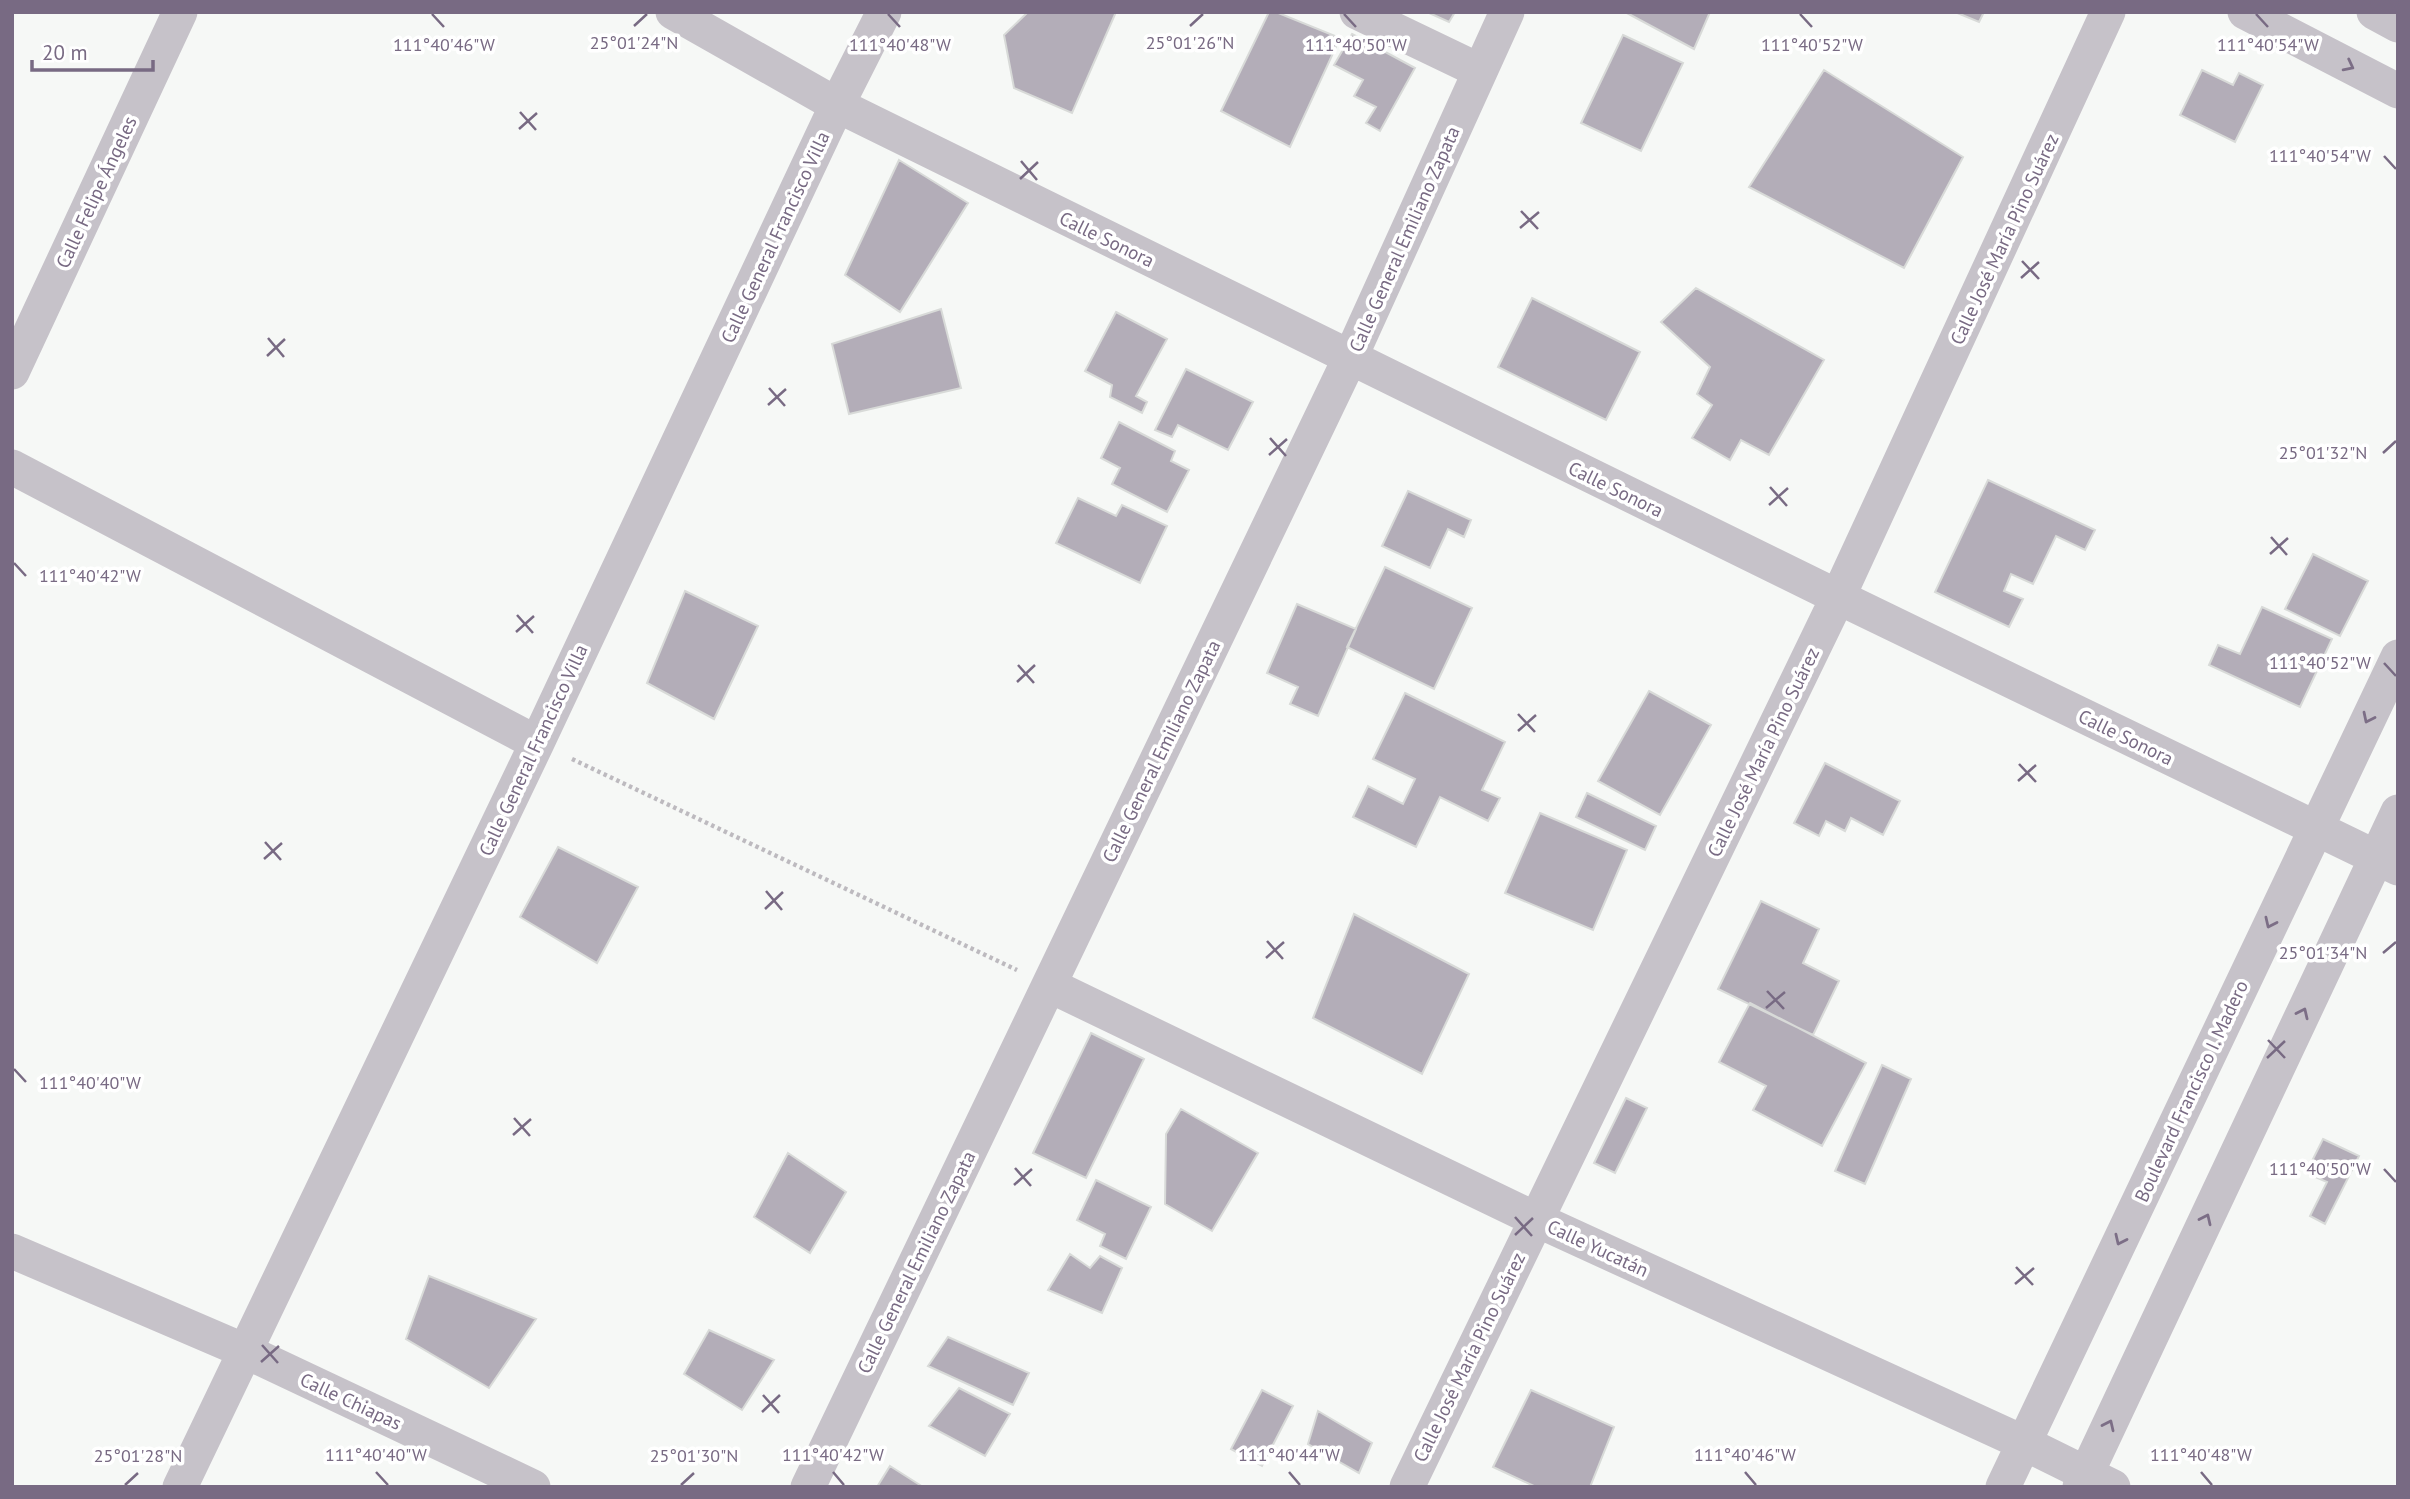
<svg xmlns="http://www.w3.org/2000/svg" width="2410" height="1499" font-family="'PT Sans',sans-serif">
<rect width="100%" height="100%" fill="#f6f8f6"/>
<path fill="#b3adb8" stroke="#d8dad8" stroke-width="2" d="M 1028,12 L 1116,12 L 1072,113 L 1014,88 L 1004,35 Z
M 1269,12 L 1276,12 L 1340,38 L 1290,147 L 1221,111 Z
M 1427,12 L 1455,12 L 1449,22 Z
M 1625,12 L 1710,12 L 1694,49 Z
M 1955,12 L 1984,12 L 1979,22 Z
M 1352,34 L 1415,68 L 1380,131 L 1366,123 L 1376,107 L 1354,96 L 1363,80 L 1334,65 Z
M 1623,35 L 1683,63 L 1641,151 L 1581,123 Z
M 1824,70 L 1963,157 L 1904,268 L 1749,187 Z
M 2202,70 L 2233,85 L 2239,73 L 2263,85 L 2235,142 L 2180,115 Z
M 899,160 L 968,203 L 900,312 L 845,275 Z
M 1696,288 L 1824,360 L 1769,455 L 1741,440 L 1730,460 L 1692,438 L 1712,405 L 1697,394 L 1710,367 L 1661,322 Z
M 1532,298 L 1640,352 L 1606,420 L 1498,367 Z
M 941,309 L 961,388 L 849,414 L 832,344 Z
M 1116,312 L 1167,339 L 1136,396 L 1147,402 L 1142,413 L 1110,397 L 1112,385 L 1085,371 Z
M 1186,369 L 1253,402 L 1228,450 L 1178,425 L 1172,437 L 1155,430 Z
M 1119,422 L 1175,451 L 1171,461 L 1189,470 L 1167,512 L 1112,484 L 1120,468 L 1101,458 Z
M 1988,480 L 2095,530 L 2085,550 L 2056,536 L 2033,584 L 2011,574 L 2004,591 L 2023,599 L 2009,627 L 1935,592 Z
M 1408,491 L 1471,520 L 1464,537 L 1448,529 L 1430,568 L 1382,546 Z
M 1078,498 L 1116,516 L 1122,505 L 1167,526 L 1140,583 L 1056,543 Z
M 2313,554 L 2368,581 L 2340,636 L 2285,609 Z
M 1385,567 L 1472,608 L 1434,689 L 1347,647 Z
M 685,591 L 758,626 L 714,719 L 647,683 Z
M 1297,604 L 1356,629 L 1318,716 L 1290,704 L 1298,687 L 1267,673 Z
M 2262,607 L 2332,639 L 2300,707 L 2209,665 L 2218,645 L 2240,654 Z
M 1649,691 L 1711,725 L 1660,815 L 1598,781 Z
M 1405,693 L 1505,742 L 1482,790 L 1500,798 L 1488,821 L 1440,797 L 1416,847 L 1353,817 L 1368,786 L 1403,804 L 1415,779 L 1373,759 Z
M 1825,763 L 1900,801 L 1883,835 L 1851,818 L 1845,831 L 1826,821 L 1819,836 L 1794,823 Z
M 1587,793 L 1656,826 L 1645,850 L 1576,817 Z
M 1540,813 L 1627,850 L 1593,930 L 1505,893 Z
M 558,847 L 638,887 L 597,963 L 520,917 Z
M 1761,901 L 1819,929 L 1803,963 L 1839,981 L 1813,1035 L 1718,989 Z
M 1354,914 L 1469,974 L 1422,1074 L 1313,1018 Z
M 1750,1003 L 1866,1063 L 1822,1146 L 1753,1110 L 1766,1086 L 1719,1062 Z
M 1091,1033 L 1144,1059 L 1086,1178 L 1033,1153 Z
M 1882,1065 L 1911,1079 L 1865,1184 L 1835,1171 Z
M 1626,1098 L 1647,1108 L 1615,1173 L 1594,1163 Z
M 1181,1109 L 1258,1153 L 1212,1231 L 1165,1204 L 1166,1134 Z
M 2323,1139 L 2359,1156 L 2325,1224 L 2310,1216 L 2327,1182 L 2306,1173 Z
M 788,1153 L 846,1192 L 810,1253 L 754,1217 Z
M 1096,1180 L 1151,1207 L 1126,1259 L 1100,1246 L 1105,1234 L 1077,1220 Z
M 1070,1254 L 1090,1268 L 1100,1256 L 1122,1268 L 1102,1313 L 1048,1290 Z
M 429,1276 L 536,1319 L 489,1388 L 406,1339 Z
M 709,1330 L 774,1360 L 742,1410 L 684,1374 Z
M 948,1337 L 1029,1373 L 1013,1405 L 928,1366 Z
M 959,1388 L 1010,1414 L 985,1456 L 929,1426 Z
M 1262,1390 L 1293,1406 L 1262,1466 L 1231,1449 Z
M 1531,1390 L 1614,1427 L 1590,1487 L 1536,1487 L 1493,1467 Z
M 1318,1411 L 1372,1443 L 1359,1473 L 1308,1444 Z
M 890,1466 L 923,1487 L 877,1487 Z"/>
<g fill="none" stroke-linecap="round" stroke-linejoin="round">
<path stroke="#bdbabf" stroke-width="4.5" stroke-dasharray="3.5 3.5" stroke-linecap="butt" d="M 572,759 L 1017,970"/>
<path stroke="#c6c2c9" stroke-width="35" d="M 673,12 L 837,105 L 1838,597 L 2398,868
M 1357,12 L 1480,71
M 2245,12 L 2398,91
M 2374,12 L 2398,25
M 12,372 L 180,12
M 12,467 L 537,743
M 1049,985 L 1535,1219 L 2024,1443 L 2113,1487
M 12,1251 L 245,1351 L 533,1487
M 180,1487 L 537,743 L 837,105 L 884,12
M 808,1487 L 1350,358 L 1507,12
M 1407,1487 L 1838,597 L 2108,12
M 2003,1487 L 2398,657
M 2080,1487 L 2398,812"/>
</g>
<defs><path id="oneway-chevron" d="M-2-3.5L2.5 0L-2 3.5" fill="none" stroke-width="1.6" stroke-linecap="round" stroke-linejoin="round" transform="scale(1.75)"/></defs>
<g stroke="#7c6e86">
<use href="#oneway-chevron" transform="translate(2349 66) rotate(27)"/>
<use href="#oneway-chevron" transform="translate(2368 718) rotate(116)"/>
<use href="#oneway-chevron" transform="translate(2270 923) rotate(115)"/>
<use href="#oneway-chevron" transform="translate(2303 1013) rotate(-65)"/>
<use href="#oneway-chevron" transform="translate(2206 1219) rotate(-65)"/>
<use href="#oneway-chevron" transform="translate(2120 1240) rotate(115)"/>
<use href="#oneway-chevron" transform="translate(2109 1425) rotate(-65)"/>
</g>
<path fill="none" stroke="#786a83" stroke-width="2.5" d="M 432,14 L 444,27M 888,14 L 900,27M 1344,14 L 1356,27M 1800,14 L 1812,27M 2256,14 L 2268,27M 634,26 L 647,14M 1190,26 L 1203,14M 520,112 L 536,130M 519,129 L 537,113M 2384,156 L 2396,169M 1021,161 L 1037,180M 1020,179 L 1038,162M 1521,211 L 1538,229M 1520,228 L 1539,212M 2022,261 L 2039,279M 2021,278 L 2039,262M 268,338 L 284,357M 267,356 L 285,339M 769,388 L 785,406M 768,405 L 786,389M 1270,438 L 1286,456M 2383,453 L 2396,441M 1269,455 L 1287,439M 1770,487 L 1787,506M 1769,505 L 1788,488M 2271,537 L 2287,555M 2270,554 L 2288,538M 14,563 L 26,576M 517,615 L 533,633M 516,632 L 534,616M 2384,663 L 2396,676M 1018,665 L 1034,683M 1017,682 L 1035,665M 1518,714 L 1535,732M 1518,731 L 1536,715M 2019,764 L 2036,782M 2018,781 L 2036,765M 265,842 L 281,860M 264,859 L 282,843M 766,891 L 782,910M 765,909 L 783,892M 1267,941 L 1283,959M 2383,953 L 2396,942M 1266,958 L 1284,942M 1767,991 L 1784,1009M 1766,1008 L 1785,992M 2268,1040 L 2285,1058M 2267,1058 L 2285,1041M 14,1069 L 26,1082M 514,1118 L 530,1136M 513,1135 L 531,1119M 1015,1168 L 1031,1186M 2384,1169 L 2396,1182M 1014,1185 L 1032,1169M 1515,1217 L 1532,1236M 1515,1235 L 1533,1218M 2016,1267 L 2033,1285M 2015,1284 L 2034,1268M 262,1345 L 278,1363M 261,1362 L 279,1346M 763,1395 L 779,1413M 762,1412 L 780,1395M 376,1472 L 388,1485M 833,1472 L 844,1485M 1289,1472 L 1300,1485M 1745,1472 L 1756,1485M 2201,1472 L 2212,1485M 125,1485 L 138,1473M 681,1485 L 694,1473"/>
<g text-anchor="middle" stroke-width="7" stroke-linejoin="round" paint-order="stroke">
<g font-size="19" fill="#786a83" stroke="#fff">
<text transform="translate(96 192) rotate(-65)" y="7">Calle Felipe Ángeles</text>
<text transform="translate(775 237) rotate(-65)" y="7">Calle General Francisco Villa</text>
<text transform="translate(1107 239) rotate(26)" y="7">Calle Sonora</text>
<text transform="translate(1404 239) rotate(-66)" y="7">Calle General Emiliano Zapata</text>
<text transform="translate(2004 239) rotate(-65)" y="7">Calle José María Pino Suárez</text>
<text transform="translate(1616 489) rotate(26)" y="7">Calle Sonora</text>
<text transform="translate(2126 737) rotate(26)" y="7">Calle Sonora</text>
<text transform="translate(533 750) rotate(-65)" y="7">Calle General Francisco Villa</text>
<text transform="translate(1161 751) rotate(-64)" y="7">Calle General Emiliano Zapata</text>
<text transform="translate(1763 752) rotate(-64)" y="7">Calle José María Pino Suárez</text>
<text transform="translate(2191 1091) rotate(-65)" y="7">Boulevard Francisco I. Madero</text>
<text transform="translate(1598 1248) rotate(25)" y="7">Calle Yucatán</text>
<text transform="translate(916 1262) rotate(-64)" y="7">Calle General Emiliano Zapata</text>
<text transform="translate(1469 1357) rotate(-64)" y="7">Calle José María Pino Suárez</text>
<text transform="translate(351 1401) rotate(25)" y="7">Calle Chiapas</text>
</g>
</g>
<g font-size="18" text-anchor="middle" fill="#786a83" stroke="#fff" stroke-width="7" stroke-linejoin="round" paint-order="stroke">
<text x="634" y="49">25°01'24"N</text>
<text x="1190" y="49">25°01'26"N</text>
<text x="444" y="51">111°40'46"W</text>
<text x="900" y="51">111°40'48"W</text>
<text x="1356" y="51">111°40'50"W</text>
<text x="1812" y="51">111°40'52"W</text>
<text x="2268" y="51">111°40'54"W</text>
<text x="2320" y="162">111°40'54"W</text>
<text x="2323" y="459">25°01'32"N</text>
<text x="90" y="582">111°40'42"W</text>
<text x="2320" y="669">111°40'52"W</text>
<text x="2323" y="959">25°01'34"N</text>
<text x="90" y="1089">111°40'40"W</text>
<text x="2320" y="1175">111°40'50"W</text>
<text x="376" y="1461">111°40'40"W</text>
<text x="833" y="1461">111°40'42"W</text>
<text x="1289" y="1461">111°40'44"W</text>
<text x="1745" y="1461">111°40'46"W</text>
<text x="2201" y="1461">111°40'48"W</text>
<text x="138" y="1462">25°01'28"N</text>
<text x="694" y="1462">25°01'30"N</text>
</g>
<rect width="2410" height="1499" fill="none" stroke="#786a83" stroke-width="28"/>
<path d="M32 60v10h121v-10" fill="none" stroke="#786a83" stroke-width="3.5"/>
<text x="42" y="60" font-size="21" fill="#786a83" stroke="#ffffff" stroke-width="5" paint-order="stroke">20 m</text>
</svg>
